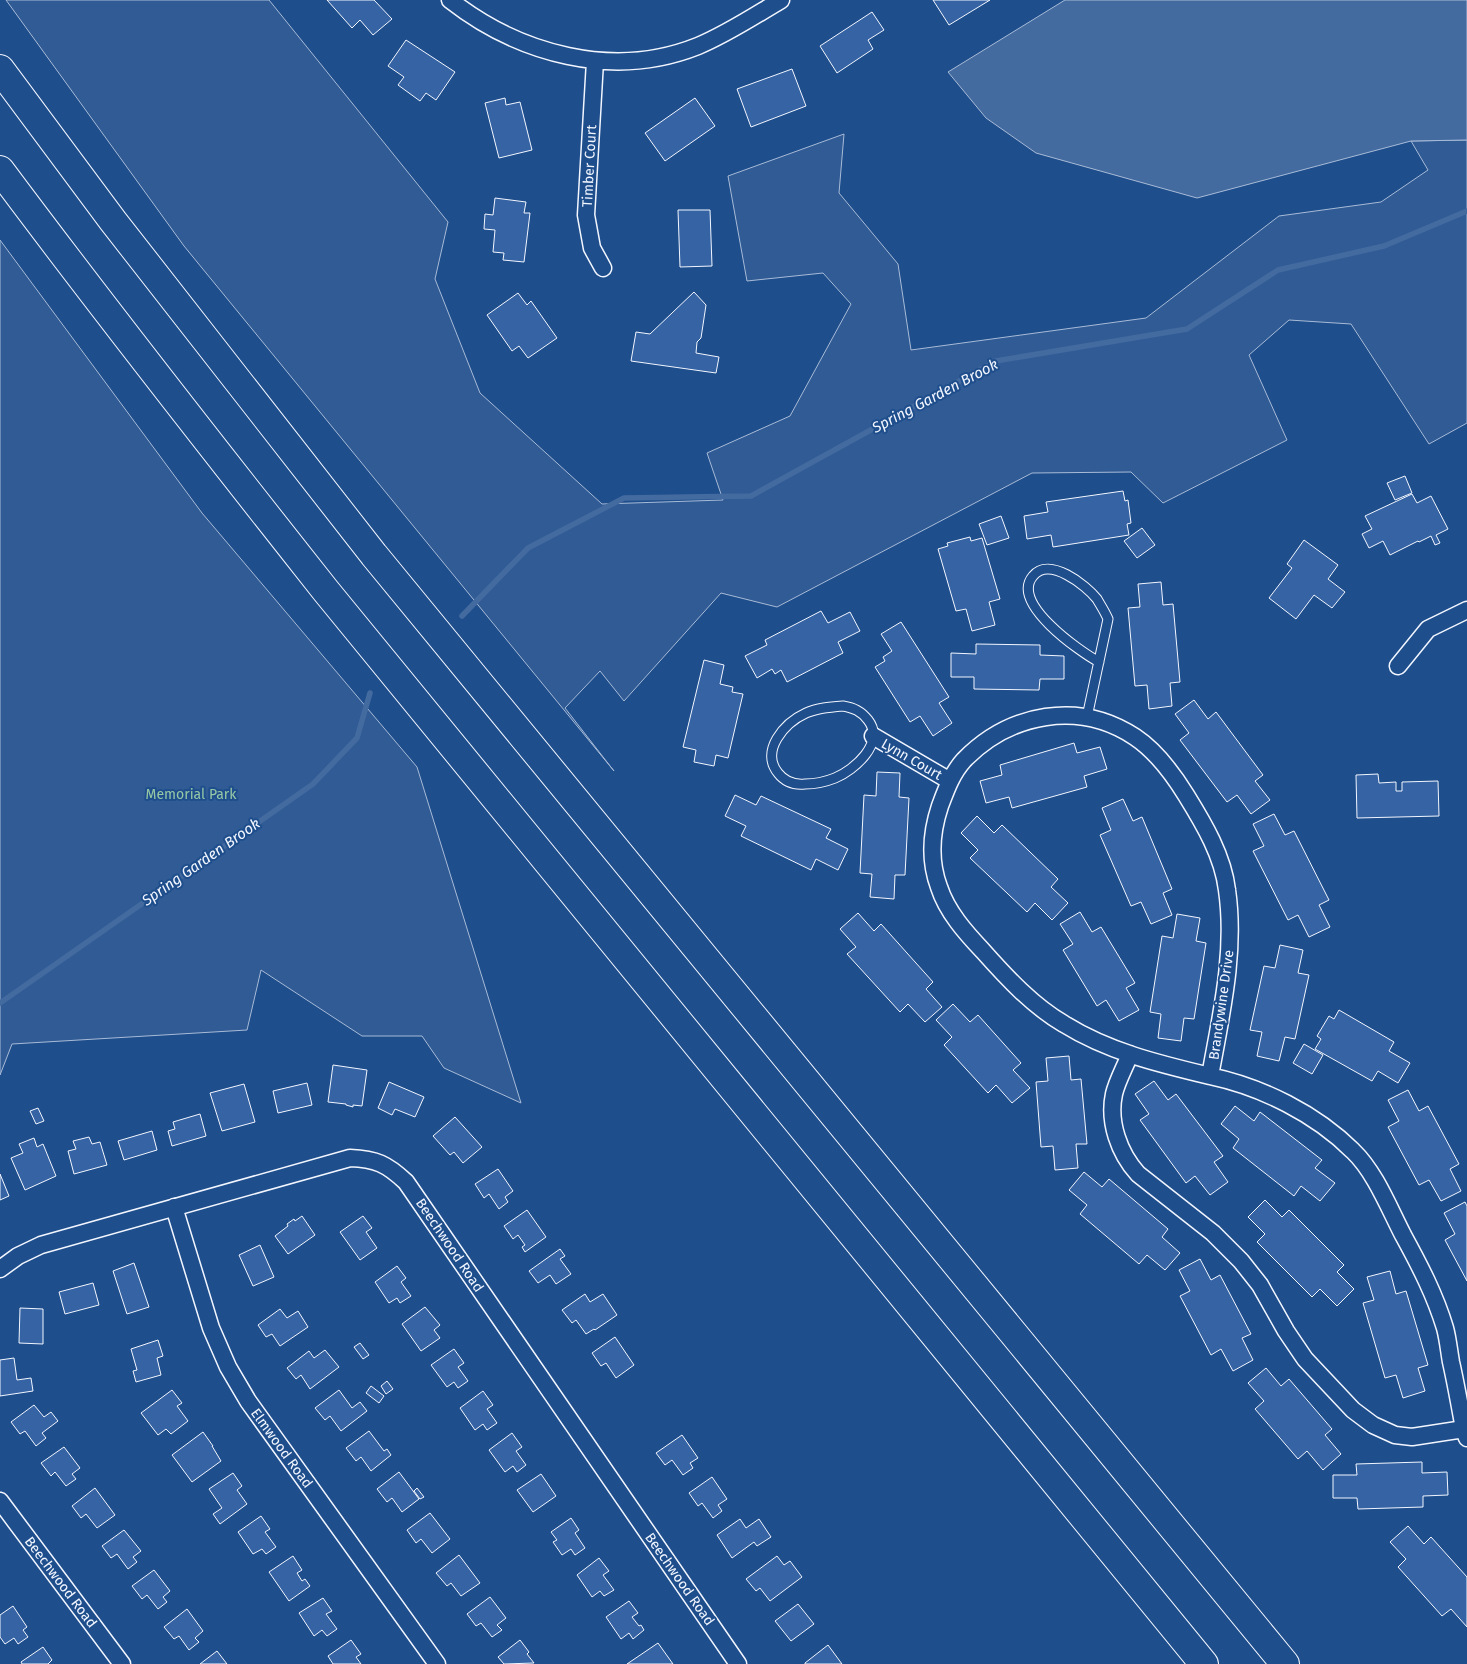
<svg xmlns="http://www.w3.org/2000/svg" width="1467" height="1664" font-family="'Fira Sans',sans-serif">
<rect width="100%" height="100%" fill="#1f4e8c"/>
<path fill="#305b95" stroke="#a8bbd7" d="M 6,0 L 269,0 L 448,222 L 435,279 L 480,393 L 602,504 L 723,500 L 707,453 L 790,416 L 851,304 L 823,273 L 747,281 L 728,176 L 844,134 L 839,193 L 898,264 L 911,350 L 1146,318 L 1279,216 L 1381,202 L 1428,170 L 1411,141 L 1467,140 L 1467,423 L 1429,444 L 1351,324 L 1289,320 L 1249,355 L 1287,440 L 1163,503 L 1131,472 L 1032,473 L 777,607 L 721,593 L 624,701 L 600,671 L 565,708 L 614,771 L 184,246 Z
M 0,240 L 202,513 L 417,767 L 521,1103 L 444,1068 L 422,1036 L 362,1036 L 261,970 L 247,1030 L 12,1044 L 0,1075 Z"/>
<path fill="#446ba0" stroke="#a8bbd7" d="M 1065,0 L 1467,0 L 1467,140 L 1411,141 L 1197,198 L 1036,153 L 986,118 L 948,72 Z"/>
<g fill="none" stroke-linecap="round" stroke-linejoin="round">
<path stroke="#446ba0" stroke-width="5.5" d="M 462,616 L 528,548 L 624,498 L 751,496 L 996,361 L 1187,329 L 1278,270 L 1384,246 L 1467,211
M 0,1003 L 313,784 L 357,738 L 370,693"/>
</g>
<path fill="#3563a3" stroke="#f2f6ff" d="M 327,0 L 374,0 L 392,19 L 373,35 L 360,20 L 352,28 Z
M 933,0 L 990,0 L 949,25 Z
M 872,12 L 884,30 L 868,40 L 873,49 L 837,73 L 820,46 Z
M 406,40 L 455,72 L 436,100 L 426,93 L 420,101 L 398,85 L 404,77 L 388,66 Z
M 792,69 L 806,106 L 751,127 L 737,89 Z
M 505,98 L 506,105 L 520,102 L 532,150 L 499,158 L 485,103 Z
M 695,98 L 715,126 L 665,161 L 645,133 Z
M 495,198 L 526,202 L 524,213 L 530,213 L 524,262 L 503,260 L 504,253 L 493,252 L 495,230 L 484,229 L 485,214 L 493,215 Z
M 678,210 L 710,210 L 712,266 L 680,267 Z
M 694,292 L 706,305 L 701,338 L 697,342 L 696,353 L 719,357 L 716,373 L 631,361 L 636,332 L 650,334 Z
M 518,293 L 527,305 L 531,301 L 557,338 L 528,358 L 519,346 L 512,351 L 487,315 Z
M 1405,476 L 1412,493 L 1395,500 L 1387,483 Z
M 1123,491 L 1125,501 L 1128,500 L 1131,523 L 1127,524 L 1129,535 L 1053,547 L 1051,535 L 1027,539 L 1024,516 L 1048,512 L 1046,502 Z
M 1412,494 L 1417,503 L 1431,496 L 1448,529 L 1436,535 L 1440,543 L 1435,545 L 1431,536 L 1419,542 L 1418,541 L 1390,555 L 1383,541 L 1369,548 L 1362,534 L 1372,529 L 1365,516 Z
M 1001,516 L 1009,538 L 987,545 L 979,524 Z
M 1142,528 L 1155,545 L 1137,558 L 1124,541 Z
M 970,537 L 971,541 L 982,538 L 1000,599 L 989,602 L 995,625 L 972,631 L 966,609 L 956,611 L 938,549 L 948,546 L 947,543 Z
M 1304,540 L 1338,565 L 1328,579 L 1345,592 L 1332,608 L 1314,595 L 1296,619 L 1269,598 L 1292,568 L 1287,564 Z
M 1161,582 L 1163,605 L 1173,604 L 1180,682 L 1170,683 L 1172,706 L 1149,709 L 1147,685 L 1135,686 L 1128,608 L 1140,607 L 1138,584 Z
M 821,611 L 828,623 L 850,612 L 860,631 L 838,642 L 843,653 L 787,682 L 781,670 L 775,674 L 772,669 L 757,678 L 745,656 L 767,645 L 765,640 Z
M 901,622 L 949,697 L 939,703 L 952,723 L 933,736 L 920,716 L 910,722 L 875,667 L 885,661 L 883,657 L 892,651 L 881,634 Z
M 976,644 L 1040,645 L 1040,655 L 1064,656 L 1064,679 L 1040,679 L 1039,690 L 974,689 L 974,677 L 951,677 L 951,653 L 976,654 Z
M 704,660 L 724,665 L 720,684 L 733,687 L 732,692 L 743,694 L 728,758 L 716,755 L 714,766 L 694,762 L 696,750 L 683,747 Z
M 1194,700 L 1208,719 L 1216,712 L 1263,775 L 1255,781 L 1270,800 L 1251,814 L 1237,795 L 1227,802 L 1180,740 L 1189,733 L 1175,714 Z
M 1074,743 L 1077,753 L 1100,747 L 1107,769 L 1084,776 L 1087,787 L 1012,808 L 1009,797 L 986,803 L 980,781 L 1002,775 L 1000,765 Z
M 877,772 L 900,773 L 899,797 L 909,798 L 905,875 L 895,875 L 894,899 L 870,897 L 872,874 L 860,873 L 864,795 L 876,796 Z
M 1378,774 L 1379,783 L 1396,782 L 1396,791 L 1402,791 L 1402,782 L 1438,781 L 1439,816 L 1357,818 L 1356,775 Z
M 735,795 L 756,805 L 761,796 L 831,829 L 826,838 L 848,849 L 838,870 L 816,859 L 811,870 L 741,836 L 746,826 L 725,816 Z
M 1123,799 L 1133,821 L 1142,817 L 1172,889 L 1163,893 L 1172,915 L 1151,924 L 1141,902 L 1131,906 L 1100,835 L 1111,830 L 1102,808 Z
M 1274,814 L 1285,835 L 1294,831 L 1329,900 L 1319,905 L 1330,927 L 1309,937 L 1298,915 L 1288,920 L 1253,851 L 1264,846 L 1253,824 Z
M 977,816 L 994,833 L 1002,825 L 1058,879 L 1051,887 L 1068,903 L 1052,920 L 1035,903 L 1027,912 L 970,858 L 978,850 L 961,833 Z
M 1080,912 L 1092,932 L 1101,927 L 1135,983 L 1126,988 L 1139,1010 L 1119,1021 L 1106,1000 L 1097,1006 L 1063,950 L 1073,944 L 1060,924 Z
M 858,913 L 874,931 L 881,924 L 933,982 L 926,989 L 942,1007 L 925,1022 L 908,1004 L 900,1012 L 847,954 L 856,947 L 840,929 Z
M 1177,914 L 1200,918 L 1196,941 L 1206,943 L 1194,1019 L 1184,1018 L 1181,1041 L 1158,1038 L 1161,1014 L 1150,1012 L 1162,936 L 1173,938 Z
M 1280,945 L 1303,950 L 1298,973 L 1309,975 L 1295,1039 L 1285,1037 L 1279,1061 L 1257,1056 L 1262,1032 L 1250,1030 L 1264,966 L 1275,968 Z
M 953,1004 L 970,1022 L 978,1015 L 1021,1063 L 1013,1070 L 1030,1088 L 1012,1103 L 996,1085 L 988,1093 L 944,1045 L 952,1037 L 936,1020 Z
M 1339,1010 L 1394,1042 L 1389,1051 L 1410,1063 L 1398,1083 L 1378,1071 L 1372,1081 L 1315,1049 L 1321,1039 L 1317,1036 L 1329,1016 L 1334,1019 Z
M 1304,1044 L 1323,1055 L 1312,1074 L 1293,1063 Z
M 1069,1056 L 1071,1080 L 1081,1079 L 1087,1144 L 1076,1144 L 1078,1168 L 1055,1170 L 1053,1146 L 1041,1147 L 1036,1082 L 1048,1081 L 1046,1058 Z
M 333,1065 L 367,1070 L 362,1106 L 353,1105 L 353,1107 L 346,1105 L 346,1104 L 328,1102 Z
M 1154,1081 L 1168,1100 L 1176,1094 L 1223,1156 L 1214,1162 L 1228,1182 L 1210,1195 L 1195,1176 L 1186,1183 L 1140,1120 L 1149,1114 L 1135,1094 Z
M 389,1082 L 424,1097 L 415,1117 L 395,1109 L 392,1115 L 378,1108 Z
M 307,1083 L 312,1105 L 278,1113 L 273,1091 Z
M 244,1084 L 255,1122 L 222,1131 L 210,1093 Z
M 1408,1090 L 1419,1111 L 1428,1106 L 1459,1164 L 1450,1169 L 1461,1191 L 1441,1201 L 1429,1180 L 1419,1185 L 1388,1127 L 1399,1121 L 1388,1100 Z
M 1235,1106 L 1254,1121 L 1260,1112 L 1322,1160 L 1315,1168 L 1335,1183 L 1320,1201 L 1301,1186 L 1294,1196 L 1233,1148 L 1239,1139 L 1221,1124 Z
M 38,1108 L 44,1121 L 36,1124 L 30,1111 Z
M 200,1114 L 206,1136 L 172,1146 L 168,1131 L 175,1129 L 173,1122 Z
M 455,1117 L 482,1147 L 463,1163 L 454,1152 L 450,1155 L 433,1136 Z
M 152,1131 L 157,1150 L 124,1160 L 118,1141 Z
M 89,1137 L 92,1144 L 100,1142 L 107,1165 L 74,1174 L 68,1151 L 76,1149 L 73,1141 Z
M 34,1138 L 37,1147 L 43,1144 L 56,1176 L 25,1190 L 11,1158 L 23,1153 L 19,1144 Z
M 498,1169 L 513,1191 L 505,1197 L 508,1202 L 499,1209 L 489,1194 L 484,1198 L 475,1184 Z
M 1084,1172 L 1102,1187 L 1109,1179 L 1168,1229 L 1162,1237 L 1180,1253 L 1165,1270 L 1147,1255 L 1139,1264 L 1080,1214 L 1087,1205 L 1069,1190 Z
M 0,1174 L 9,1196 L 0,1200 Z
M 1265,1200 L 1282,1217 L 1289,1210 L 1344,1265 L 1337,1272 L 1354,1289 L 1337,1306 L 1320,1289 L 1312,1297 L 1257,1242 L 1265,1234 L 1248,1217 Z
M 1465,1202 L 1467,1206 L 1467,1281 L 1445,1240 L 1455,1234 L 1444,1213 Z
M 527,1210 L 546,1237 L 525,1252 L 522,1247 L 525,1245 L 518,1235 L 513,1239 L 504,1226 Z
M 302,1216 L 315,1235 L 288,1254 L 275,1236 L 288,1226 L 287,1224 L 294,1219 L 295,1221 Z
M 363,1216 L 372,1228 L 366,1232 L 377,1248 L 360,1260 L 340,1232 Z
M 260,1245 L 274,1277 L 253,1286 L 239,1255 Z
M 560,1249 L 565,1256 L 560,1259 L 571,1274 L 556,1284 L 550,1275 L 538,1283 L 529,1271 Z
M 1200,1259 L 1211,1280 L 1220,1275 L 1251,1334 L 1242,1338 L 1253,1360 L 1233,1371 L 1221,1349 L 1211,1355 L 1180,1296 L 1190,1291 L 1179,1270 Z
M 134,1263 L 149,1307 L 127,1314 L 113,1271 Z
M 397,1266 L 406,1278 L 401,1282 L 411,1296 L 400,1303 L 397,1298 L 389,1303 L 375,1282 Z
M 1390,1271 L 1396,1294 L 1406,1291 L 1428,1365 L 1418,1368 L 1425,1391 L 1403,1398 L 1396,1375 L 1385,1378 L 1363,1303 L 1374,1300 L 1367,1277 Z
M 93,1283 L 99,1305 L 65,1314 L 59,1292 Z
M 585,1294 L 590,1302 L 603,1294 L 617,1315 L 595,1330 L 594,1329 L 586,1334 L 576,1320 L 572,1323 L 562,1310 Z
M 425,1307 L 440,1325 L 434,1330 L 440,1338 L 421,1351 L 402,1324 Z
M 20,1308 L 43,1309 L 43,1344 L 19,1343 Z
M 280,1309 L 287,1318 L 298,1311 L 308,1327 L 280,1346 L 272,1334 L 266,1337 L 258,1325 Z
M 615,1337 L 634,1365 L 616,1378 L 606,1363 L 601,1366 L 592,1353 Z
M 158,1340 L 163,1356 L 157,1358 L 161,1375 L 136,1382 L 133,1371 L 137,1370 L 131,1349 Z
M 360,1343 L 369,1355 L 363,1359 L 354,1347 Z
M 454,1349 L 464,1363 L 458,1367 L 468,1381 L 458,1388 L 454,1382 L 447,1387 L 431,1365 Z
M 325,1350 L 339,1367 L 310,1389 L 301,1375 L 296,1379 L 287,1368 L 309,1351 L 314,1358 Z
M 14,1358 L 17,1380 L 31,1378 L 33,1391 L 0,1396 L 0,1360 Z
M 1266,1368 L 1281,1386 L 1289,1379 L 1332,1429 L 1325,1435 L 1341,1454 L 1323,1470 L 1307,1451 L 1298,1459 L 1255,1409 L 1264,1401 L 1248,1383 Z
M 387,1381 L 393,1389 L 386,1394 L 381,1386 Z
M 371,1386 L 384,1396 L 379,1403 L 366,1393 Z
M 172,1390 L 182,1403 L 177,1406 L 188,1421 L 171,1434 L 166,1429 L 158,1435 L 141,1413 Z
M 339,1390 L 352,1408 L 360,1402 L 367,1411 L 341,1431 L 330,1416 L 325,1420 L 315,1408 Z
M 483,1391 L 493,1405 L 487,1409 L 497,1423 L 487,1430 L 483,1424 L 475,1430 L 460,1408 Z
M 34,1405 L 44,1417 L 51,1412 L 58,1421 L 42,1433 L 46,1438 L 36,1446 L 25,1431 L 20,1434 L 11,1422 Z
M 369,1431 L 384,1451 L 387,1449 L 391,1455 L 371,1471 L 361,1457 L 356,1461 L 346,1448 Z
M 203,1432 L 213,1446 L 212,1446 L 221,1461 L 192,1482 L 172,1455 Z
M 512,1433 L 522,1447 L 516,1451 L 526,1465 L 517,1472 L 513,1466 L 505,1472 L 489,1450 Z
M 682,1435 L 698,1458 L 690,1463 L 693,1468 L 683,1475 L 672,1460 L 665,1465 L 656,1453 Z
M 64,1447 L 80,1468 L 72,1474 L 76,1479 L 66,1486 L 55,1472 L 51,1476 L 41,1463 Z
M 1422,1462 L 1422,1473 L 1447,1472 L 1448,1495 L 1423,1496 L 1423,1507 L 1358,1509 L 1357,1498 L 1333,1498 L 1333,1475 L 1357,1475 L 1356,1464 Z
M 399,1472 L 419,1499 L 402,1512 L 392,1498 L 387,1502 L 377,1489 Z
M 233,1473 L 242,1486 L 237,1490 L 247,1504 L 220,1524 L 213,1514 L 222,1508 L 209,1489 Z
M 541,1474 L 556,1496 L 533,1512 L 517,1490 Z
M 712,1477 L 727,1499 L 718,1505 L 722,1511 L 713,1518 L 702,1503 L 698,1506 L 689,1493 Z
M 95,1488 L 115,1515 L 97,1528 L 86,1514 L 81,1518 L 72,1506 Z
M 417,1488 L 424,1497 L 420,1499 L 414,1491 Z
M 430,1513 L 450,1539 L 432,1553 L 421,1539 L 416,1543 L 407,1530 Z
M 261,1516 L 270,1529 L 265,1532 L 276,1547 L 266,1554 L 262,1549 L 253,1554 L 238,1532 Z
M 571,1518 L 579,1530 L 575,1533 L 585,1548 L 575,1555 L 571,1549 L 562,1555 L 553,1542 L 557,1540 L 551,1532 Z
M 740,1519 L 746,1528 L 759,1519 L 771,1537 L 757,1546 L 754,1542 L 732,1558 L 717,1535 Z
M 1408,1526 L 1424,1544 L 1431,1537 L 1467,1577 L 1467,1627 L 1451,1609 L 1442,1616 L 1398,1567 L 1406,1559 L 1390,1542 Z
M 124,1530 L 141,1551 L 133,1557 L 137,1562 L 128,1569 L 117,1554 L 111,1558 L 102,1546 Z
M 459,1555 L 480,1583 L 461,1596 L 451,1583 L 447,1586 L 436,1573 Z
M 293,1556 L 302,1570 L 297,1573 L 302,1581 L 305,1579 L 310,1586 L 289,1601 L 269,1572 Z
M 777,1556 L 784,1565 L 790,1561 L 802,1577 L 770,1601 L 760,1588 L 756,1591 L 746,1579 Z
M 599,1558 L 609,1571 L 603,1575 L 614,1590 L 604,1596 L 600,1591 L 592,1597 L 577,1575 Z
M 154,1570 L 170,1591 L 163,1597 L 167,1602 L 158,1609 L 147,1595 L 142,1599 L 132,1586 Z
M 490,1597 L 506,1618 L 497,1625 L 502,1630 L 492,1637 L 481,1623 L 476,1626 L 467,1614 Z
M 323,1598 L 332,1611 L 326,1614 L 337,1629 L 327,1636 L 322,1630 L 314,1636 L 299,1613 Z
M 629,1601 L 638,1613 L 632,1617 L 639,1626 L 641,1625 L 644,1630 L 633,1639 L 629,1633 L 621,1639 L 606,1617 Z
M 798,1604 L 814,1624 L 791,1641 L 775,1621 Z
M 13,1606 L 27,1627 L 23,1630 L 28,1637 L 18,1644 L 14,1638 L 5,1644 L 0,1637 L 0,1615 Z
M 187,1609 L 203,1631 L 195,1638 L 199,1642 L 189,1650 L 179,1636 L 174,1639 L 164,1627 Z
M 351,1640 L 361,1654 L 356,1657 L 361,1664 L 333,1664 L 328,1656 Z
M 520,1640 L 529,1652 L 527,1654 L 534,1663 L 504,1664 L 498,1657 Z
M 658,1643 L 673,1664 L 627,1664 Z
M 828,1645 L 842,1664 L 805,1664 L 805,1663 Z
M 43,1647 L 52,1660 L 48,1664 L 22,1664 L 21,1662 Z
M 217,1651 L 227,1664 L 200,1664 Z"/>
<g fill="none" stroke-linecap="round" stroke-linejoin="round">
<g stroke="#f2f6ff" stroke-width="11">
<path id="lane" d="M 843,706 C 854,708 861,711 868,720 C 886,743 854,770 835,778 C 825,782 815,784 805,784 C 795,785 785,782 778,773 C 760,751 784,723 806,713 C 817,708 830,707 843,706 Z
M 1087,717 L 1108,619 C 1105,612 1101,606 1097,599 C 1086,585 1049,556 1033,576 C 1010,603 1079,651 1099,662"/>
</g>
<g stroke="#f2f6ff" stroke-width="19">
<path id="street" d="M 450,0 C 519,54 613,80 698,46 C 727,34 754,16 781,0
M 595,61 L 586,215 L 592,248 L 603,268
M 1398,666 L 1428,629 L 1467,610
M 873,736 L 950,781
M 1130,1054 C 1125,1067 1117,1081 1114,1094 C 1108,1122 1119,1153 1138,1174 L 1213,1233 L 1241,1261 L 1260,1285 L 1286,1331 L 1305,1359 L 1353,1410 L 1373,1425 L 1395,1435 L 1412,1437 L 1464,1429
M 1210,1076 C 1221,1015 1236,952 1227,890 C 1223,856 1204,824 1186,795 C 1173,774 1156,751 1135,737 C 1079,700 1010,713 964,760 C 952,773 946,790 940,806 C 931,833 929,860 939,887 C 947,912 966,933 983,951 C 1007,978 1033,1006 1064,1024 C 1109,1052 1160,1064 1210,1076 C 1262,1087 1316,1114 1353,1151 C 1375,1172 1389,1208 1403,1235 C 1420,1266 1435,1295 1445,1328 C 1448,1339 1449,1351 1451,1362 C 1456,1384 1460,1407 1464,1429 L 1467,1438
M 174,1207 L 211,1328 L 228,1367 L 248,1401 L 437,1664
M 0,1269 L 18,1256 L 41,1245 L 350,1158 C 376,1159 387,1164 406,1182 L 738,1664
M 0,1501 L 122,1664"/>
</g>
<g stroke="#f2f6ff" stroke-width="30">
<path id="highway" d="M 0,69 L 113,221 L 374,555 L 1285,1664
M 0,170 C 106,312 216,452 326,591 L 1204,1664"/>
</g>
<use href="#lane" stroke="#1f4e8c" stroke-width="9"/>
<use href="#street" stroke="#1f4e8c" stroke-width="16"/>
<use href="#highway" stroke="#1f4e8c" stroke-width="28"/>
</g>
<g text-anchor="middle" stroke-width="4" stroke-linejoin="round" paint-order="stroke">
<g font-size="14" fill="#f2f6ff" stroke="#1f4e8c">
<text transform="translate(589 166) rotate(-87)" y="5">Timber Court</text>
<text transform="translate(912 759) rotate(30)" y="5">Lynn Court</text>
<text transform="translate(1221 1005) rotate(-82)" y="5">Brandywine Drive</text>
<text transform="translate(450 1245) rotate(56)" y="5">Beechwood Road</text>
<text transform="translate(282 1448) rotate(54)" y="5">Elmwood Road</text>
<text transform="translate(680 1579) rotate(55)" y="5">Beechwood Road</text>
<text transform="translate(61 1582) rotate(53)" y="5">Beechwood Road</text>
</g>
<g font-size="14" fill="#97c8a6" stroke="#1f4e8c">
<text x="191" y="799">Memorial Park</text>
</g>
<g font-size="15" font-style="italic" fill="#f2f6ff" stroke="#1f4e8c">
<text transform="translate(935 396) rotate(-28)" y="5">Spring Garden Brook</text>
<text transform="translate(201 862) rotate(-35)" y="5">Spring Garden Brook</text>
</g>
</g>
</svg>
